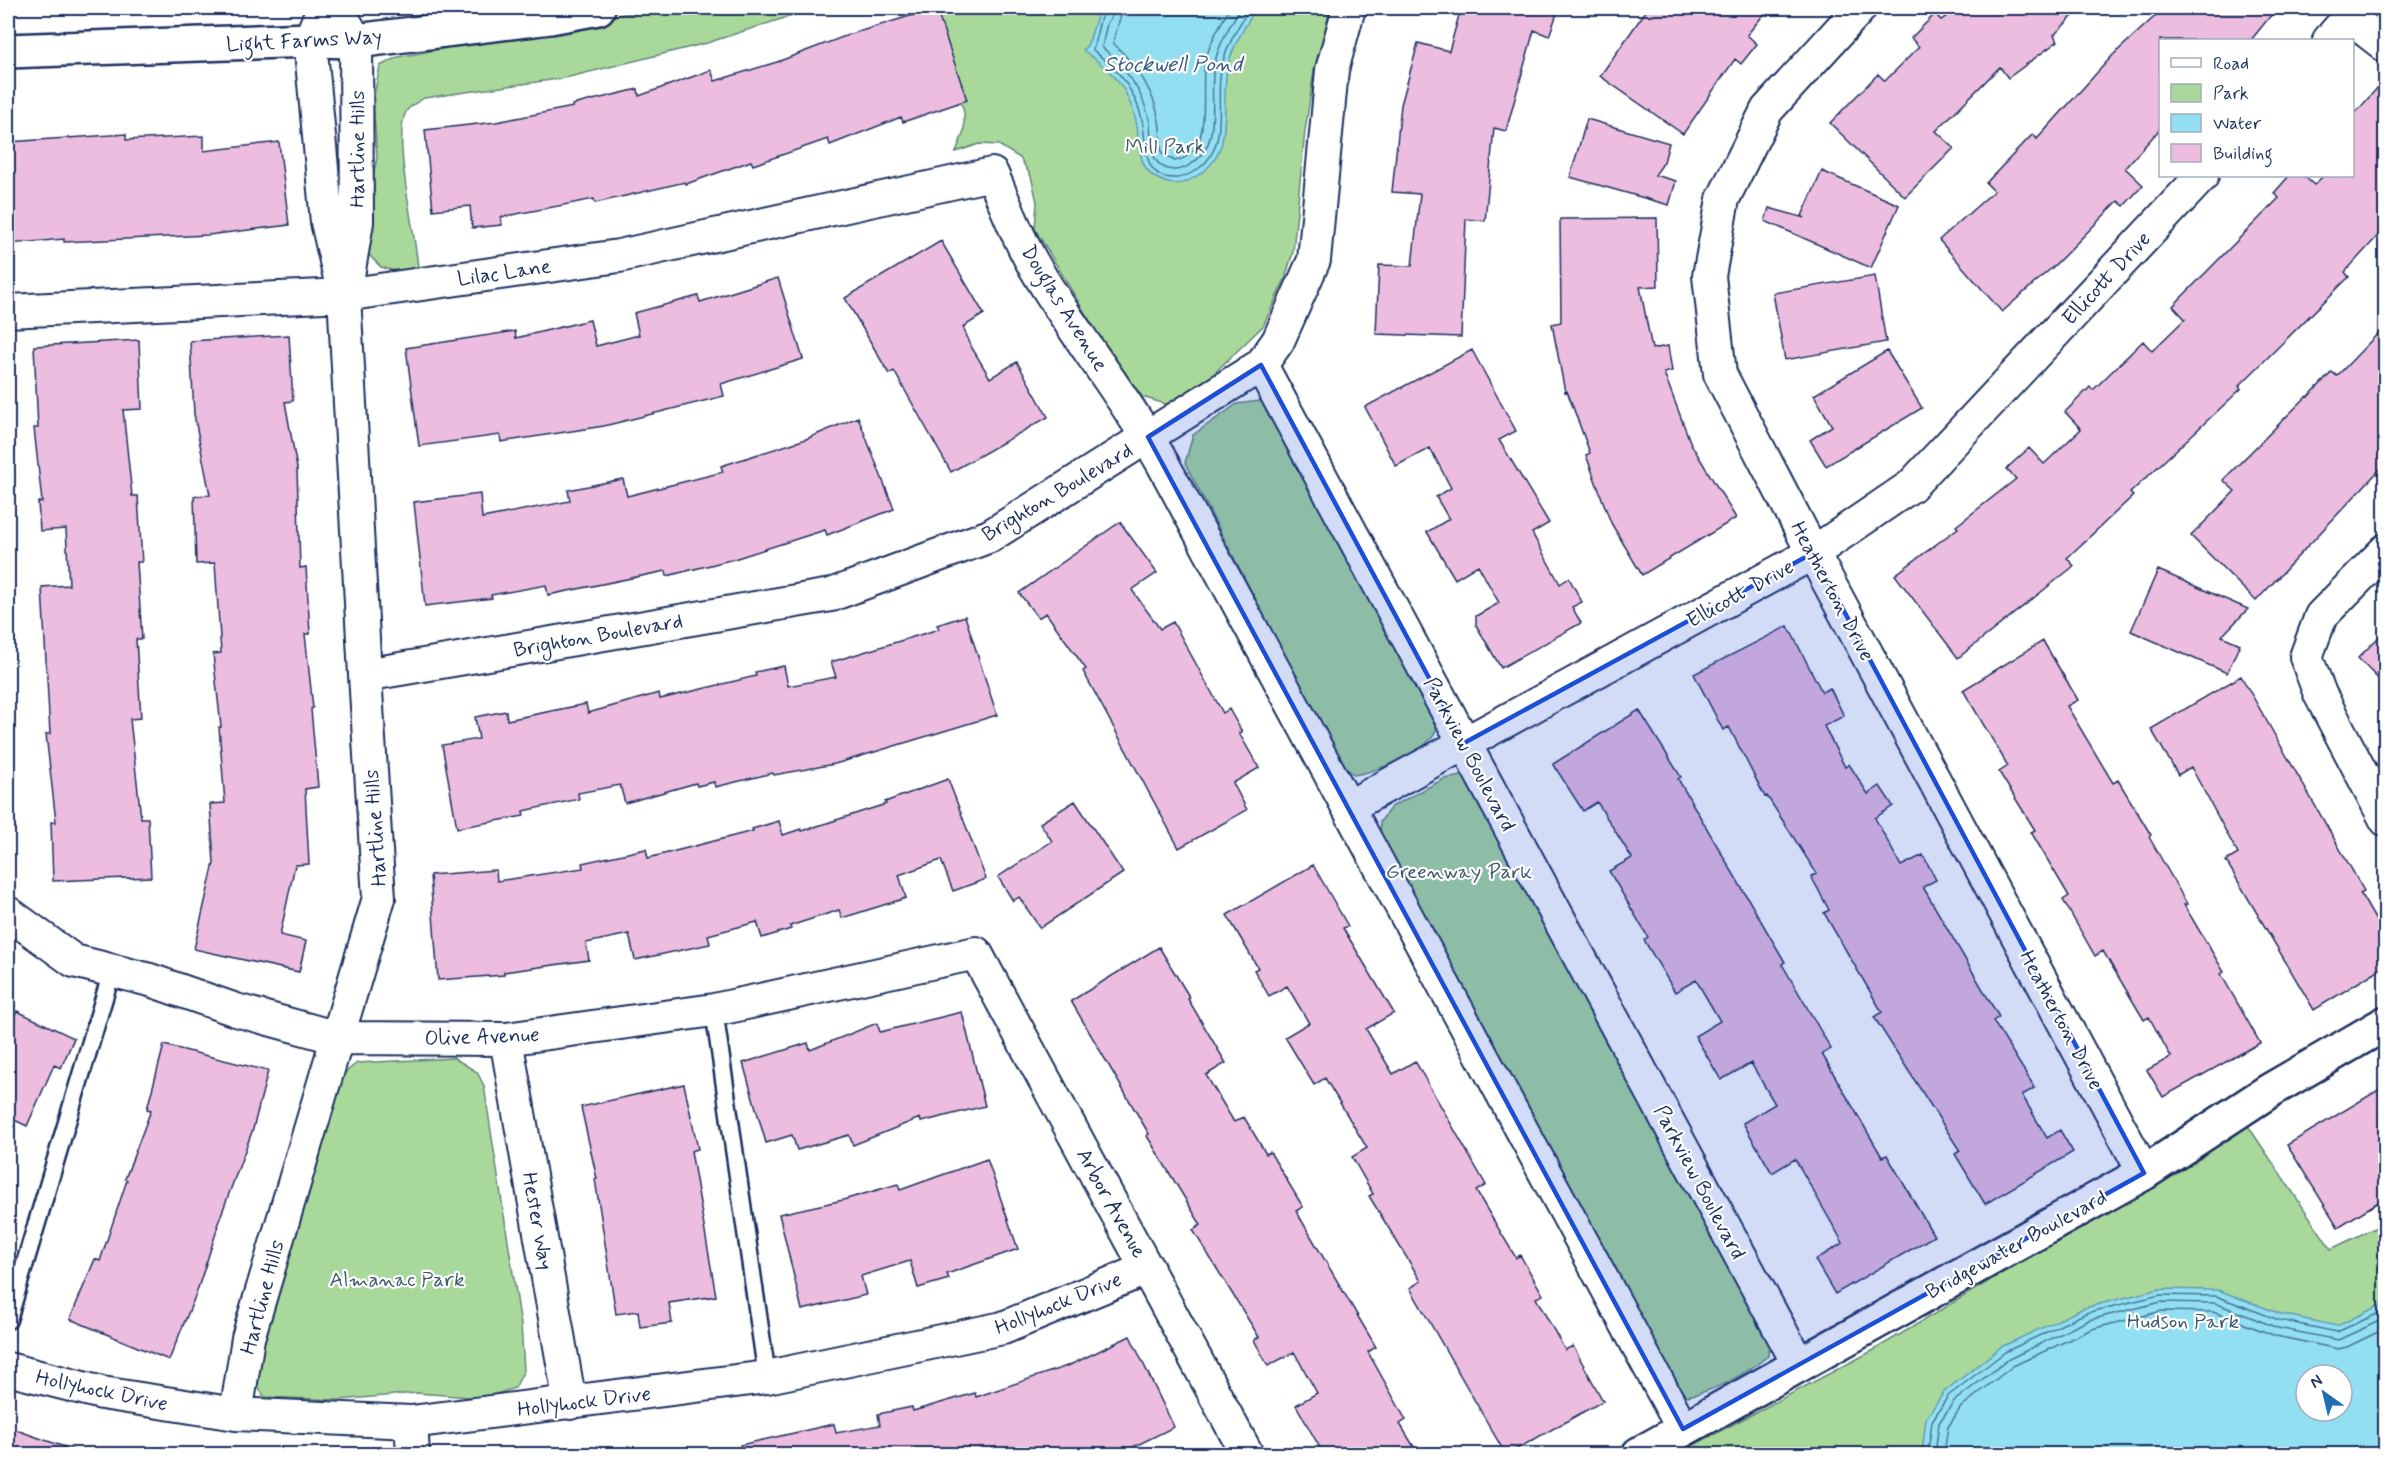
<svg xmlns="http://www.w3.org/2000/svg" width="2393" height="1462" font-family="Mynerve,sans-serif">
<rect width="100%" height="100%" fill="#fff"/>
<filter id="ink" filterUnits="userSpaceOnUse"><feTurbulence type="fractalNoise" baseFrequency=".0167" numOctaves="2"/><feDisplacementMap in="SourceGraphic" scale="12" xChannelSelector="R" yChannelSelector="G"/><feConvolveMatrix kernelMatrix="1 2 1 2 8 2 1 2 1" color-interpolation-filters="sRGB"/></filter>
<g filter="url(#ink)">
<path fill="#a9d99a" stroke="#62847c" stroke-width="1.5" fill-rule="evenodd" d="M 655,8 L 815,8 L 707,43 L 565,78 L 424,98 C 418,102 409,106 406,112 C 392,137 416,236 418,268 L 394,271 L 381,267 L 368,254 L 363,242 L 369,194 L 377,158 L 373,100 L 380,66 L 398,57 L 420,53 Z
M 934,8 L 1331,8 L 1314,71 L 1305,131 L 1293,252 L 1285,279 L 1263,326 L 1203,384 L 1169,405 L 1142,397 L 1100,338 L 1035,229 L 1037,202 L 1031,176 L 1020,158 L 999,145 L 979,144 L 956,152 L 964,131 L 964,112 Z
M 1260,401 L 1275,407 L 1439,719 C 1438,724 1437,729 1435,733 C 1425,753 1375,772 1354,775 L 1338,760 L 1185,463 L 1193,435 L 1237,404 Z
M 1462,776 L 1475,787 L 1769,1333 L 1768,1356 C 1745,1374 1716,1391 1687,1396 L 1674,1384 L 1381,841 L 1380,822 L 1391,807 L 1444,779 Z
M 454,1058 L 477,1072 L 484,1086 L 521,1325 L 524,1370 L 515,1388 L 484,1398 L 417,1393 L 338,1400 L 265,1397 L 251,1378 L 337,1079 L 357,1063 Z
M 2248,1126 L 2331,1249 L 2385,1223 L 2385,1454 L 1677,1454 L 1874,1350 ZM 2306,1375 L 2342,1375 L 2342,1411 L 2306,1411 Z"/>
<path fill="#91dff0" stroke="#6299b6" stroke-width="1.5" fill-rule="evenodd" d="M 1102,8 L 1256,8 C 1245,27 1231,48 1227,70 C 1220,107 1237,154 1195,177 C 1186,183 1176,186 1165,182 C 1138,173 1140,151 1137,126 C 1135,115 1130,102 1125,92 C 1115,74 1099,62 1083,50 C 1093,42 1092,20 1102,8 Z
M 2159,1289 L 2218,1290 L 2281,1314 L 2337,1326 L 2385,1303 L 2385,1454 L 1922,1454 L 1926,1418 L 1944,1392 L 2001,1347 L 2084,1308 ZM 2306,1375 L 2342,1375 L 2342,1411 L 2306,1411 Z"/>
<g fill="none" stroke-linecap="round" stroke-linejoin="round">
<path stroke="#4a7598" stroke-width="1.5" d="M 1106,8 L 1100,20 L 1093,50 C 1107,62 1121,73 1130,90 C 1136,100 1141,113 1143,124 C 1146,147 1143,180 1177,178 C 1185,177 1192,173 1198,169 C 1232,145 1213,99 1222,65 C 1227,45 1239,26 1249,8
M 1114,8 L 1113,15 L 1107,23 L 1102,47 C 1125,68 1141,88 1149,118 C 1153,135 1146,159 1165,168 C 1175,172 1183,170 1191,164 C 1224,144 1208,97 1214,66 C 1218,45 1230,26 1240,8
M 1123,8 L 1113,43 C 1135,64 1154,89 1159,121 C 1161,132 1160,143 1162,154 L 1175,161 C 1216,153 1199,92 1205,63 C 1209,43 1220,25 1230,8
M 1928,1454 L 1932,1421 L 1948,1396 L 2005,1352 L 2086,1313 L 2160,1295 L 2216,1296 L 2279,1320 L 2337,1332 L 2386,1310
M 1935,1454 L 1939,1423 L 1954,1401 L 2009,1359 L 2089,1320 L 2161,1302 L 2215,1303 L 2278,1328 L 2338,1340 L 2386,1318
M 1944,1454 L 1948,1427 L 1961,1407 L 2013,1366 L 2092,1329 L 2162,1311 L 2213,1312 L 2276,1336 L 2338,1349 L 2347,1347 L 2386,1328"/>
</g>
<path fill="#ecbddf" stroke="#1b2f5e" stroke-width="1.5" d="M 936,8 L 967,100 L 903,122 L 901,117 L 830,145 L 828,139 L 753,165 L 751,161 L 686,184 L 685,182 L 595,203 L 594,199 L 501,217 L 502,225 L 472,228 L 470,206 L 433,210 L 425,130 L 496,122 L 573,107 L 572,105 L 638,89 L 639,96 L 711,70 L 715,81 L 777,62 L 861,30 L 861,31 Z
M 1461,8 L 1559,8 L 1549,36 L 1534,30 L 1506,131 L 1494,128 L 1485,221 L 1466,219 L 1461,337 L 1376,334 L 1379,265 L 1412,266 L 1420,194 L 1392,192 L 1401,105 L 1418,43 L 1449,51 Z
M 1648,8 L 1769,8 L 1747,35 L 1757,44 L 1741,64 L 1735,59 L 1683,134 L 1600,76 Z
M 1959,8 L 2081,8 L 2054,35 L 2058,41 L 2008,78 L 2000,67 L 1936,131 L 1954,148 L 1905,197 L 1830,123 L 1878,74 L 1885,81 L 1919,47 L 1911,38 L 1935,14 L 1941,20 Z
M 2164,8 L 2277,8 L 2251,40 L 2160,40 L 2160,129 L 2125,168 L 2143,185 L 2124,206 L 2118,201 L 2055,265 L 2002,312 L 1939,240 L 1994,191 L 1986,183 L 2033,134 L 2037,139 L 2113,55 Z
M 2385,79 L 2385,228 L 2345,272 L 2349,277 L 2239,386 L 2241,389 L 2130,493 L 2133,496 L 2067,558 L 2074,566 L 1958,658 L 1895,575 L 1958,528 L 1956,526 L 2016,479 L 2006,469 L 2029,448 L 2044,464 L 2081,429 L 2065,412 L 2090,387 L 2093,390 L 2143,341 L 2152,351 L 2185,319 L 2173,306 L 2279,198 L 2274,193 L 2289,176 L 2304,176 L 2314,185 L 2323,176 L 2352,176 L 2352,117 Z
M 1587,119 L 1669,143 L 1664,162 L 1655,175 L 1676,181 L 1669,205 L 1570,177 Z
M 126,134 L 126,140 L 204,136 L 204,151 L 279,142 L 289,225 L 208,235 L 64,242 L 64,239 L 8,244 L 8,142 Z
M 1822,171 L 1899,205 L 1871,268 L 1765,221 L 1769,208 L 1805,218 L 1802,216 Z
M 1657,218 L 1658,286 L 1640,287 L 1652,349 L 1668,346 L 1672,371 L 1664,373 L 1691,444 L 1736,518 L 1642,575 L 1611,523 L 1586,455 L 1590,453 L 1567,391 L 1565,392 L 1552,324 L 1561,322 L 1560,219 Z
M 941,241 L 984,314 L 963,327 L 972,348 L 990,378 L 1017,362 L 1048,417 L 951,472 L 894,371 L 889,374 L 845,298 Z
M 1875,276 L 1886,342 L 1785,360 L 1773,293 Z
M 778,278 L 803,359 L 721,384 L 724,396 L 604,426 L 501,442 L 500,435 L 419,446 L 406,348 L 515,331 L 516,338 L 590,320 L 596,346 L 639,335 L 634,313 L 698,296 L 700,302 Z
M 2385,326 L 2385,464 L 2256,601 L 2191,536 L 2235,491 L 2223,480 L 2307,396 L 2308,397 L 2332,372 L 2337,376 Z
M 289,335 L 293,401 L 285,402 L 297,468 L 300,568 L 306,567 L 310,634 L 305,634 L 313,708 L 311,709 L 318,787 L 305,789 L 309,864 L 295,865 L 280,935 L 306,941 L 299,972 L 194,949 L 214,863 L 210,804 L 225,803 L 219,727 L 221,727 L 213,654 L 221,653 L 215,563 L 196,564 L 194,496 L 210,495 L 194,414 L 190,341 Z
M 139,340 L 142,409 L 123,410 L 132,496 L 138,496 L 142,562 L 137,562 L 142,639 L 136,639 L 141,718 L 130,719 L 141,818 L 148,818 L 151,877 L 53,881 L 51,822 L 56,822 L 46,734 L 50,734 L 42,587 L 69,585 L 66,529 L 40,531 L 38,502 L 42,502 L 34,428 L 38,428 L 34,346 Z
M 1472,350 L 1516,431 L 1499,440 L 1549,523 L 1532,533 L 1560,584 L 1569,578 L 1582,602 L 1572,607 L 1581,623 L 1501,668 L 1476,625 L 1476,616 L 1499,603 L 1478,565 L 1455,579 L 1427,532 L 1449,519 L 1436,497 L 1451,488 L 1430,448 L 1396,466 L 1365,407 Z
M 1887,351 L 1922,408 L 1826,466 L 1810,440 L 1832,426 L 1814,395 Z
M 858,417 L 894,509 L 827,535 L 825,530 L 734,559 L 667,576 L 666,571 L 548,595 L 546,585 L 491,595 L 492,598 L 425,606 L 414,502 L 480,494 L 482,518 L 570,501 L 568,490 L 623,479 L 627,496 L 723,472 L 721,466 L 806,439 Z
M 1120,522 L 1157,573 L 1132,590 L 1160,629 L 1173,622 L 1223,713 L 1229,709 L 1242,732 L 1239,733 L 1259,768 L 1233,783 L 1247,810 L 1179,848 L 1083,671 L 1086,669 L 1046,613 L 1038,618 L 1019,593 Z
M 2158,570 L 2248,609 L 2222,636 L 2240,644 L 2227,673 L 2131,631 Z
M 965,616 L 997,715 L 835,764 L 774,775 L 773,773 L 715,787 L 714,782 L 697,786 L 696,783 L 625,803 L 620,785 L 578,793 L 579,799 L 523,811 L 524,816 L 457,828 L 442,745 L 479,739 L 475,717 L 506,711 L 507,720 L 586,704 L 588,713 L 659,693 L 660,699 L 756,676 L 755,672 L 784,666 L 788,686 L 836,677 L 831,662 L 939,629 L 937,625 Z
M 1788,626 L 1822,692 L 1830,688 L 1844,716 L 1824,726 L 1845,767 L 1849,764 L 1868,794 L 1880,786 L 1893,806 L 1875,818 L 1901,866 L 1923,855 L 1936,880 L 1923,887 L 1999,1017 L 1993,1021 L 2035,1088 L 2022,1095 L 2047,1138 L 2060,1130 L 2073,1152 L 1985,1204 L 1955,1154 L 1960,1151 L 1874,1017 L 1882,1012 L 1824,913 L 1829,910 L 1811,876 L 1817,874 L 1767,796 L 1765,797 L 1729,727 L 1723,730 L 1694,674 Z
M 2385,631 L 2385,686 L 2358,658 Z
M 2043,641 L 2078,700 L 2067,706 L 2113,783 L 2118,780 L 2151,835 L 2149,837 L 2187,904 L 2184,905 L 2224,972 L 2221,974 L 2260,1043 L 2163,1097 L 2147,1070 L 2171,1057 L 2149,1017 L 2144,1020 L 2103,951 L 2095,956 L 2063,900 L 2069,896 L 2031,832 L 2035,830 L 1999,772 L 2008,766 L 1963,690 Z
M 2241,676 L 2364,891 L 2360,893 L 2385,936 L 2385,966 L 2314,1010 L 2226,861 L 2238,854 L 2191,767 L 2178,775 L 2151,729 Z
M 1639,710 L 1681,777 L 1678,779 L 1785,962 L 1782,964 L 1831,1049 L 1822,1054 L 1882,1157 L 1887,1155 L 1934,1236 L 1835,1294 L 1815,1260 L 1843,1243 L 1795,1159 L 1772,1173 L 1743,1123 L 1775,1104 L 1751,1063 L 1721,1080 L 1695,1036 L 1720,1021 L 1696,980 L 1675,992 L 1644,940 L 1648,937 L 1609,871 L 1632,858 L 1597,802 L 1583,811 L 1553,764 Z
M 948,779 L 986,879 L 953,891 L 941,860 L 899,875 L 906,898 L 842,918 L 839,910 L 790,926 L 791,929 L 762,938 L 757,922 L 708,935 L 710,944 L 635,960 L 629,934 L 586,943 L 589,960 L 504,972 L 504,975 L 438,980 L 430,875 L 496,870 L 497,881 L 583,868 L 582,863 L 646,849 L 648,858 L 753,831 L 752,829 L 779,821 L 783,835 L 801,829 L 802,831 L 886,804 L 885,802 Z
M 1075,801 L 1123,873 L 1040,928 L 1019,897 L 1013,901 L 998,877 L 1052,841 L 1040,823 Z
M 1313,865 L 1348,926 L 1343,928 L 1394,1013 L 1366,1029 L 1393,1074 L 1415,1061 L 1486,1185 L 1476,1191 L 1516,1258 L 1520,1255 L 1543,1295 L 1536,1298 L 1565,1350 L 1573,1346 L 1603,1401 L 1506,1455 L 1410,1288 L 1421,1281 L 1369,1196 L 1373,1194 L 1352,1157 L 1367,1148 L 1325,1078 L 1314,1085 L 1285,1037 L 1309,1023 L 1287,986 L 1269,996 L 1254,970 L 1258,968 L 1227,915 Z
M 1159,947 L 1190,998 L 1188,999 L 1226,1063 L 1206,1075 L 1234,1122 L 1244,1117 L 1266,1154 L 1270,1152 L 1303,1207 L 1296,1211 L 1376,1347 L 1368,1352 L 1406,1420 L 1400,1424 L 1419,1455 L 1324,1455 L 1296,1405 L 1317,1393 L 1294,1352 L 1268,1366 L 1254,1340 L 1259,1337 L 1193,1230 L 1201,1225 L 1147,1136 L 1149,1134 L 1071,1001 Z
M 17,1011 L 74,1038 L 61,1068 L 54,1065 L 27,1126 L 8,1117 L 8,1031 Z
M 962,1012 L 985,1106 L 921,1122 L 920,1118 L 853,1145 L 849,1135 L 797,1150 L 792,1135 L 766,1143 L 743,1063 L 808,1043 L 810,1050 L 877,1023 L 880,1032 Z
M 164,1045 L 268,1071 L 253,1129 L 217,1226 L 218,1227 L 196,1294 L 169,1360 L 70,1319 L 95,1259 L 100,1261 L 127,1180 L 125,1179 L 151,1110 L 147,1109 Z
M 684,1084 L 698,1149 L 691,1151 L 716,1296 L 669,1303 L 672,1323 L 640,1327 L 638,1311 L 616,1314 L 595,1179 L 597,1179 L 581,1107 Z
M 2385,1086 L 2385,1198 L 2338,1227 L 2287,1145 Z
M 987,1159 L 1018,1249 L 947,1274 L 949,1279 L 918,1288 L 910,1261 L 861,1276 L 866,1295 L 802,1310 L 779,1214 L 843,1200 L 898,1184 L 900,1190 Z
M 1130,1336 L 1174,1427 L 1117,1455 L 741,1455 L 740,1445 L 834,1424 L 836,1433 L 880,1425 L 878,1414 L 912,1407 L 913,1411 L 975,1393 L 976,1397 L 1070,1365 Z
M 8,1427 L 76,1451 L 75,1455 L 8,1455 Z"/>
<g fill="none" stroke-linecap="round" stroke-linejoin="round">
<g stroke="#1b2f5e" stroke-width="21">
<path id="service" d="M 714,1010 L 767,1377
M 8,1320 L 112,971"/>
</g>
<g stroke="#1b2f5e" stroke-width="36">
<path id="minor" d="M 337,8 L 356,41 L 357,222 L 347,282
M 1860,8 L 1767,110 L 1723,199 L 1709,276 L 1720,374 L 1813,553 L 2144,1173
M 2350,18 L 2386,46
M 2329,40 L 2357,8
M 8,311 L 344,295 L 619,256 L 992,174 C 1006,205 1018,240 1036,269 C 1075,336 1125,396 1163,464 L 1683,1429
M 1261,365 L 1799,1365
M 2386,550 L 2321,616 L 2306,657 L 2320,694 L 2386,820
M 365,675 L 831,595 L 990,536 L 1261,365 L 1278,341 L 1314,260 L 1332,70 L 1349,8
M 1348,807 L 1813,553 L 1911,486 L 2202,176
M 8,913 L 74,961 L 150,980 L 236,1010 L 338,1038 L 506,1039 L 714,1010 L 976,953 L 1247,1454
M 506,1039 L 570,1403
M 8,1369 L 102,1393 L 236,1414 L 411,1422 L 767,1377 L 1003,1328 L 1148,1268
M 236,1414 L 248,1338 L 379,898 L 365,675 L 344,295 L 327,222 L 310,40 L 323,8
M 411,1422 L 413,1454"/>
</g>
<g stroke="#1b2f5e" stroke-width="38">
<path id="tertiary" d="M 8,51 L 310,40 L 356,41 L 550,17 L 598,8
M 1639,1454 L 2144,1173 L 2269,1091 L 2386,1023"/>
</g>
<use href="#service" stroke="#fff" stroke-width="16"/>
<use href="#minor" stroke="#fff" stroke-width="32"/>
<use href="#tertiary" stroke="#fff" stroke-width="33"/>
</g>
</g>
<path fill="#1d4ed8" fill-opacity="0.2" stroke="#1d4ed8" stroke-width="4.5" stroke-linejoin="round" d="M 1261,365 L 1464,743 L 1813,553 L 2144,1173 L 1683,1429 L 1148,437 Z"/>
<g text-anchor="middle" stroke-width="4.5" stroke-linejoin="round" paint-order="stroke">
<g font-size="21" fill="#1b2f5e" stroke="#fff">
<text transform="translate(304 40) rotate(-3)" y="7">Light Farms Way</text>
<text transform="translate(357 149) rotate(-90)" y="7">Hartline Hills</text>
<text transform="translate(504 272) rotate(-8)" y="7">Lilac Lane</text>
<text transform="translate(2106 278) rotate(-47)" y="7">Ellicott Drive</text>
<text transform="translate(1065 308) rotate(58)" y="7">Douglas Avenue</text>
<text transform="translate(1057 492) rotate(-31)" y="7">Brighton Boulevard</text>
<text transform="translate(1833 591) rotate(62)" y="7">Heatherton Drive</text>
<text transform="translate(1740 593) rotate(-29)" y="7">Ellicott Drive</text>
<text transform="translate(598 635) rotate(-10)" y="7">Brighton Boulevard</text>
<text transform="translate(1470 754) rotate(62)" y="7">Parkview Boulevard</text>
<text transform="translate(375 828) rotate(-94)" y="7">Hartline Hills</text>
<text transform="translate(2062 1020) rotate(62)" y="7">Heatherton Drive</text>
<text transform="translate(482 1036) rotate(-2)" y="7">Olive Avenue</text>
<text transform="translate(1700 1182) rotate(62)" y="7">Parkview Boulevard</text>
<text transform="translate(1112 1203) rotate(61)" y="7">Arbor Avenue</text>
<text transform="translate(538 1221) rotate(80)" y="7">Hester Way</text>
<text transform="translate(2016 1244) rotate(-29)" y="7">Bridgewater Boulevard</text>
<text transform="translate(262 1297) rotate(-75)" y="7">Hartline Hills</text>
<text transform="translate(1058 1303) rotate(-22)" y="7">Hollyhock Drive</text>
<text transform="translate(102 1390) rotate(12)" y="7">Hollyhock Drive</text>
<text transform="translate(584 1401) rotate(-7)" y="7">Hollyhock Drive</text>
</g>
<g font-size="21" fill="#3e5a6d" stroke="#fff">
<text x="1165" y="153">Mill Park</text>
<text x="1459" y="878">Greenway Park</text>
<text x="397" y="1286">Almanac Park</text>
<text x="2183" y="1328">Hudson Park</text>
</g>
<g font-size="22" font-style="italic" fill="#385b82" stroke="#fff">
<text x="1173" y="71">Stockwell Pond</text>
</g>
</g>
<rect width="2393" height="1462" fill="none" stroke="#fff" stroke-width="30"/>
<rect x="15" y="15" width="2363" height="1432" fill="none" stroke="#1b2f5e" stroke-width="2" filter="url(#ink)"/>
<rect x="2159" y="39" width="195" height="138" fill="#ffffff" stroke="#a4acbf" stroke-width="1.5"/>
<rect x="2171" y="58" width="30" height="9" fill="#ffffff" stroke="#a4acbf" stroke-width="1.5"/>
<text x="2213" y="69" font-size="18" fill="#1b2f5e">Road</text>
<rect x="2171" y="84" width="30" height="18" fill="#a9d99a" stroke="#a4acbf" stroke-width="1.5"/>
<text x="2213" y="99" font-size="18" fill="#1b2f5e">Park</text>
<rect x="2171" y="114" width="30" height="18" fill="#91dff0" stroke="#a4acbf" stroke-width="1.5"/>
<text x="2213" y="129" font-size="18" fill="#1b2f5e">Water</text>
<rect x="2171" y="144" width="30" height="18" fill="#ecbddf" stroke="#a4acbf" stroke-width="1.5"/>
<text x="2213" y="159" font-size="18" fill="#1b2f5e">Building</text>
<g transform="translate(2324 1393) rotate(326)"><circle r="28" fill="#ffffff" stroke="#a4acbf" stroke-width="1.5"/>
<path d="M0-4.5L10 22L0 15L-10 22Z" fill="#1f6fb2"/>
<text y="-9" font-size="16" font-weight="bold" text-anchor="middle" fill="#1b2f5e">N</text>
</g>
</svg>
